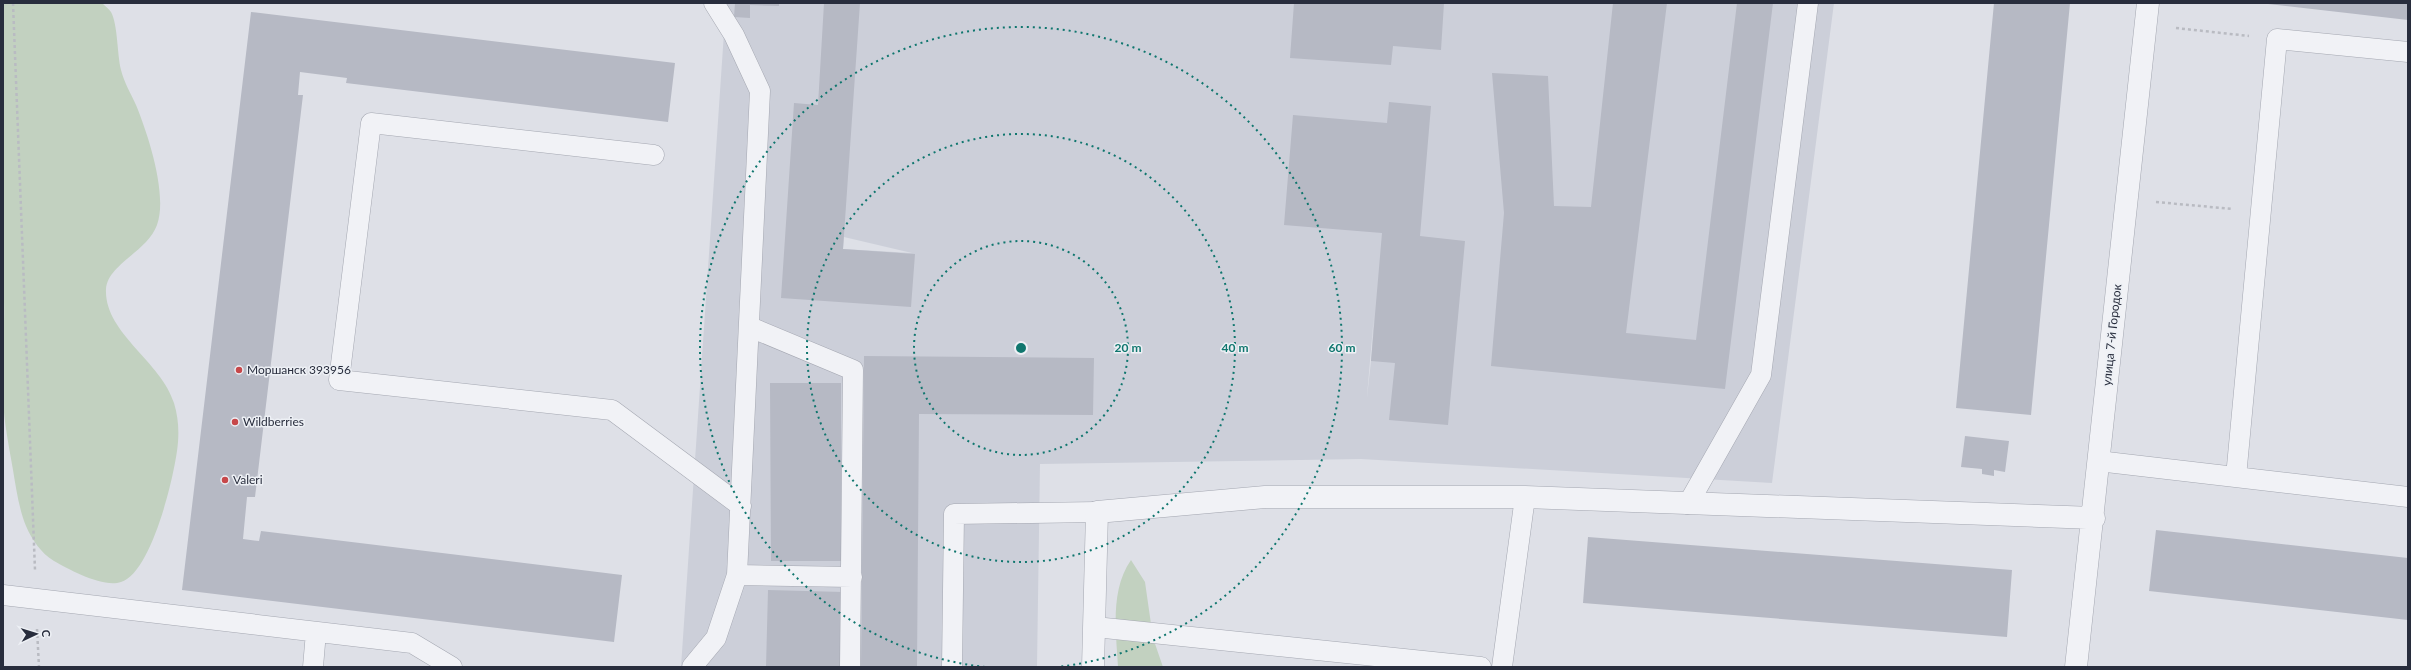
<svg xmlns="http://www.w3.org/2000/svg" width="2411" height="670" font-family="Lato,sans-serif">
<rect width="100%" height="100%" fill="#dee0e7"/>
<path fill="#cccfd9" fill-rule="evenodd" d="M 726,3 L 1834,3 L 1772,483 L 1361,459 L 1040,464 L 1037,667 L 681,667 ZM 844,237 L 912,253 L 843,249 ZM 1374,315 L 1371,361 L 1367,397 L 1367,396 Z"/>
<path fill="#c2d1c0" d="M 3,3 L 102,3 C 105,6 109,9 111,12 C 118,25 117,54 121,70 C 124,82 131,94 136,105 C 148,134 168,195 157,225 C 147,252 108,264 106,289 C 104,333 161,361 174,403 C 178,416 179,429 178,442 C 176,471 152,573 121,582 C 103,588 70,570 54,561 C 41,553 32,540 26,526 C 19,509 16,488 13,470 C 9,446 4,423 3,399 C 1,367 5,334 4,302 C 0,202 3,102 3,3 Z
M 1131,560 L 1145,582 L 1153,638 L 1163,667 L 1118,667 C 1116,632 1110,590 1131,560 Z"/>
<path fill="#b6b9c4" d="M 735,3 L 779,3 L 779,6 L 750,5 L 750,18 L 734,17 Z
M 824,3 L 860,3 L 843,249 L 915,254 L 911,307 L 781,298 L 794,103 L 818,105 Z
M 1294,3 L 1444,3 L 1441,50 L 1393,46 L 1391,65 L 1290,58 Z
M 1613,3 L 1667,3 L 1626,333 L 1696,340 L 1737,3 L 1773,3 L 1725,389 L 1491,366 L 1504,213 L 1492,73 L 1548,76 L 1554,206 L 1591,207 Z
M 1994,3 L 2070,3 L 2031,415 L 1956,408 Z
M 2268,3 L 2408,3 L 2408,20 L 2268,4 Z
M 251,12 L 675,63 L 668,122 L 346,83 L 347,78 L 300,72 L 298,95 L 303,95 L 255,497 L 247,497 L 243,539 L 259,541 L 261,531 L 622,575 L 614,642 L 182,590 Z
M 1389,102 L 1431,106 L 1420,236 L 1465,241 L 1448,425 L 1389,420 L 1395,363 L 1371,361 L 1382,233 L 1284,225 L 1293,115 L 1387,123 Z
M 864,356 L 1094,358 L 1093,415 L 919,414 L 917,667 L 861,667 Z
M 770,383 L 841,383 L 841,561 L 771,561 Z
M 1965,436 L 2009,441 L 2005,472 L 1994,470 L 1994,476 L 1982,474 L 1982,469 L 1961,467 Z
M 2156,530 L 2408,558 L 2408,620 L 2149,591 Z
M 1588,537 L 2012,570 L 2007,637 L 1583,603 Z
M 768,590 L 843,592 L 840,667 L 766,667 Z"/>
<g fill="none" stroke-linecap="round" stroke-linejoin="round">
<g stroke="#a4a7b1" stroke-width="21">
<path id="lane" d="M 654,155 L 371,123 L 339,380 L 612,410 L 741,506
M 750,327 L 853,370 L 850,667
M 2098,461 L 2408,497
M 2236,477 L 2277,39 L 2408,52
M 1688,504 L 1761,375 L 1808,3
M 737,575 L 852,577
M 3,595 L 412,643 L 452,667
M 1095,627 L 1481,667
M 313,667 L 316,632
M 692,667 L 716,638 L 737,575 L 760,91 L 734,35 L 714,3
M 952,667 L 954,514 L 1097,512
M 1502,667 L 1525,497"/>
</g>
<g stroke="#a4a7b1" stroke-width="23">
<path id="street" d="M 1093,667 L 1097,512 L 1265,497 L 1525,497 L 2094,518
M 2076,667 L 2148,3"/>
</g>
<path stroke="#b9bbc2" stroke-width="2.5" stroke-dasharray="3 3" stroke-linecap="butt" d="M 13,3 L 35,570
M 2176,28 L 2249,36
M 2156,202 L 2233,209
M 37,629 L 39,667"/>
<use href="#lane" stroke="#f1f2f6" stroke-width="20"/>
<use href="#street" stroke="#f1f2f6" stroke-width="22"/>
</g>
<g fill="none" stroke="#0f766e" stroke-width="2" stroke-dasharray="2 4">
<circle cx="1021" cy="348" r="107"/>
<circle cx="1021" cy="348" r="214"/>
<path d="M985 667A321 321 0 1 1 1057 667"/>
</g>
<g fill="#c7484a" stroke="#edf0f5" stroke-width="1.5">
<circle cx="239" cy="370" r="4"/>
<circle cx="235" cy="422" r="4"/>
<circle cx="225" cy="480" r="4"/>
</g>
<g text-anchor="middle" stroke-width="3" stroke-linejoin="round" paint-order="stroke">
<g font-size="12" fill="#282d3d" stroke="#edf0f5">
<text transform="translate(2112 335) rotate(-84)" y="4">улица 7-й Городок</text>
</g>
<g font-size="12" fill="#282d3d" stroke="#edf0f5" text-anchor="start">
<text x="247" y="374">Моршанск 393956</text>
<text x="243" y="426">Wildberries</text>
<text x="233" y="484">Valeri</text>
</g>
</g>
<circle cx="1021" cy="348" r="6" fill="#0f766e" stroke="#edf0f5" stroke-width="2"/>
<g font-size="12" text-anchor="middle" font-weight="bold" fill="#0f766e" stroke="#edf0f5" stroke-width="3" stroke-linejoin="round" paint-order="stroke">
<text x="1128" y="352">20 m</text>
<text x="1235" y="352">40 m</text>
<text x="1342" y="352">60 m</text>
</g>
<rect width="2411" height="670" fill="none" stroke="#282d3d" stroke-width="8"/>
<g transform="translate(36 634) rotate(86)" stroke="#edf0f5" stroke-width="3" paint-order="stroke">
<path d="M0-3L7 15L0 10L-7 15Z" fill="#282d3d"/>
<text y="-6" font-size="11" font-weight="bold" text-anchor="middle" fill="#282d3d">С</text>
</g>
</svg>
